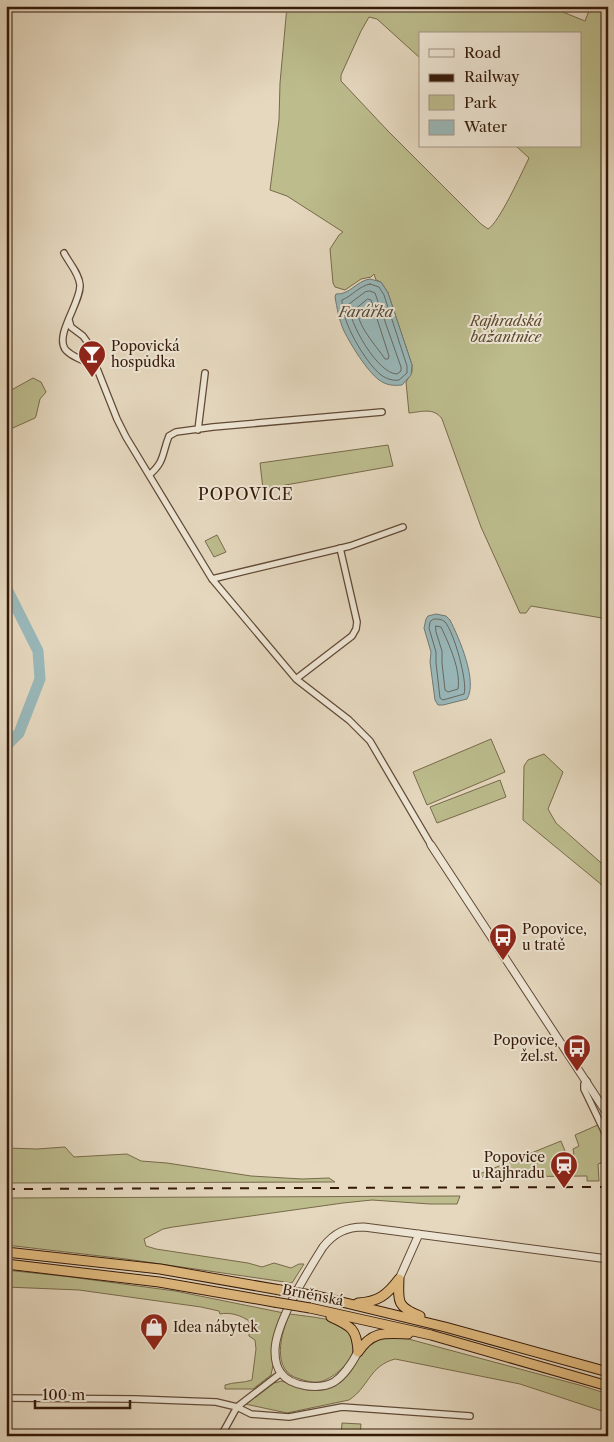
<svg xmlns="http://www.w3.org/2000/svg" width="614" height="1442" font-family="'Libre Caslon Text',serif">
<rect width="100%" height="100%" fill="#e5d8bf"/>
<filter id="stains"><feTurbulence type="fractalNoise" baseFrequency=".004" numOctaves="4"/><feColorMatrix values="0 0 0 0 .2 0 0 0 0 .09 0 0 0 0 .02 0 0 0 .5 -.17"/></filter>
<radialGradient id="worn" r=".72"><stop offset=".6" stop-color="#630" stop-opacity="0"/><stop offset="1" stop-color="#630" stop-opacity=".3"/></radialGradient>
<path fill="#bcbc8d" stroke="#786a4a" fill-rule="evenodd" d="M 287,6 L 548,6 L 585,21 L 591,6 L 608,6 L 608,619 L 531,606 L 526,613 L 520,613 L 481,527 L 442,419 C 434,407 421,412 409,413 L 406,382 L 412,372 L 412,365 L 388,293 L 381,282 L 376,280 L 374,274 L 371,277 L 361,279 L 345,290 L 335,287 L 333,283 L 330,249 L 339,235 L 343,232 L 287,196 L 270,190 L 279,120 L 280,83 ZM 369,17 L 377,19 L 420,58 L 420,34 L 580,34 L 580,146 L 516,146 L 529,158 C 522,172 499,223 488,229 L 481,224 L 388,131 L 341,81 L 341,75 L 361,31 Z
M 33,378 L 41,382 L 46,392 L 40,399 L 36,416 L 35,418 L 6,431 L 6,393 Z
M 388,445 L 393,466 L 263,489 L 260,463 Z
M 217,535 L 226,552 L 214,557 L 205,541 Z
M 491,739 L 505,772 L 427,805 L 413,772 Z
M 544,754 L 563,772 L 548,809 L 556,823 L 608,869 L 608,890 L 523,820 L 524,766 L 528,760 Z
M 500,780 L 506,797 L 437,823 L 430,807 Z
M 600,1124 L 608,1142 L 608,1161 L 598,1164 L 599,1181 L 587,1181 L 587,1176 L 472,1177 L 561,1141 L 567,1156 L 574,1154 L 573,1149 L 579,1146 L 575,1135 Z
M 65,1147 L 74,1157 L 127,1154 L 141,1161 L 167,1163 L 251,1176 L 302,1179 L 329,1178 L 335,1182 L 6,1183 L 6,1148 L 37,1149 Z
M 460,1196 L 457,1204 L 430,1204 L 372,1200 L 343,1203 L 173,1227 L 163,1229 L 144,1239 L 146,1246 L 156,1249 L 248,1263 L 262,1267 L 274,1263 L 291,1268 L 299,1264 L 304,1264 L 292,1283 L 126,1259 L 6,1245 L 6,1198 Z
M 6,1270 L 71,1277 L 175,1291 L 284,1313 L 271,1375 L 253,1389 L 225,1389 L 225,1385 C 233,1382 244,1383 252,1380 L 256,1349 L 255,1340 L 249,1336 L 249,1321 C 241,1315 229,1312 220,1314 L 219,1311 L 201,1307 L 79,1290 L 6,1287 Z
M 290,1314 C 303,1316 330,1318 341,1324 C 371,1342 343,1376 319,1382 C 313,1383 306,1381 300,1379 C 270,1372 281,1332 290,1314 Z
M 401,1337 L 583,1386 L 608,1394 L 608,1413 L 520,1384 L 395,1359 C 369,1366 369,1387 349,1400 L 287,1413 L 245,1404 L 274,1383 L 282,1381 L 307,1390 L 321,1389 L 347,1375 L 367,1346 L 379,1338 Z
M 342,1423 L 361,1424 L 360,1436 L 341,1436 Z"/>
<path fill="#99b8ba" stroke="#717873" d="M 370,279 L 381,282 L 388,293 L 412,365 L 411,375 L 402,385 C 393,386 386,385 379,380 C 367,371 351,345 344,331 C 339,320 337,308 335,297 L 336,294 C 350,295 356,281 370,279 Z
M 436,614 L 446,616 L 450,620 C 459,638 478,681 467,699 L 443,705 L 438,705 L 435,700 L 430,662 L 431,652 L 424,628 L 426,619 L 428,616 Z"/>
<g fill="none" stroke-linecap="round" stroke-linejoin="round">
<path stroke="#676861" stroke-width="1" d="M 370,284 L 379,287 L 384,295 L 407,366 L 407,373 L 399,380 C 393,381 387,379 381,375 C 365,362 341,321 342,300 C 352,296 359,286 370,284 Z
M 370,291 L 375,293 L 401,367 L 401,371 L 397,374 C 378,374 348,322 349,304 L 365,292 Z
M 368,299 L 371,300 L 389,356 L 388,359 L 385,359 C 375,344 357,326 357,308 Z
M 434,619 C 438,619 442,619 445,622 C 454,632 468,682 464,694 L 443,700 L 440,698 L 436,663 L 436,652 L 429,628 L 430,622 Z
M 436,626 L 441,627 C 449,644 461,670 458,689 L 448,692 L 445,690 L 442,663 L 442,651 L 436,632 Z"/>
<path stroke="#99b8ba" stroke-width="11" d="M 6,587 L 38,651 L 40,679 L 19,733 L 6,746"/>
<g stroke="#614936" stroke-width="8">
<path id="minor" d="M 64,253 C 69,263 79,273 80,285 C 81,302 55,334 65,349 C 71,357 87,362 96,366
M 69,320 L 71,327 L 83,336 L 88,343 L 96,366 L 117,419 L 126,437 L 212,579 L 296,679 L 349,720 L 370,741 L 431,845
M 198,430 L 205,373
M 149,475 C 165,462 162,453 169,436 L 176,432 L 213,427 L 382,412
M 212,579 L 350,546 L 403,527
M 296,679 L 352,636 L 356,629 L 357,622 L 340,548
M 587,1081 L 584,1084 L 584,1089 L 608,1139
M 6,1398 L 135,1399 L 216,1402 L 237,1407 L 251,1414 L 289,1417 L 342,1407 L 470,1416
M 221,1436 L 237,1407 L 281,1373"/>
</g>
<g stroke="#614936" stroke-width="9">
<path id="tertiary" d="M 431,845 L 608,1115
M 399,1279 L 419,1234
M 358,1352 C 352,1363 345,1375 334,1382 C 320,1390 291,1387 281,1373 C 276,1367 275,1358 275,1351 C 275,1323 308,1271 323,1247 C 334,1233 346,1227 364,1227 L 608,1259"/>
</g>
<g stroke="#351908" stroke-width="11">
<path id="trunk" d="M 6,1252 L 160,1269 L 280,1290
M 6,1264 L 159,1282 L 274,1302
M 399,1279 C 398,1302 397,1307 420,1316
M 317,1296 L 445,1327 L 608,1372
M 358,1303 C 378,1302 387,1295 399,1279
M 310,1308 L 431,1335 L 608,1386
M 331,1317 C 351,1326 357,1329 358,1352
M 358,1352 C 372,1331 384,1333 408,1334"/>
</g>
<use href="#minor" stroke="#eee6d5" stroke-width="5.5"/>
<use href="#tertiary" stroke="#eee6d5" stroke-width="7"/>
<use href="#trunk" stroke="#e2bc80" stroke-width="9"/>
<path stroke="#351908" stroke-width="2" stroke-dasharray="9 9" stroke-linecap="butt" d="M 6,1189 L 608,1187"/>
<g stroke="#351908" stroke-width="11" stroke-linecap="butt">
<path id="trunk-bridge" d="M 280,1290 L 317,1296
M 274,1302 L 310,1308"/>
</g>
<use href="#trunk-bridge" stroke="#e2bc80" stroke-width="9"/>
</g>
<defs>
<g id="bar-pin" transform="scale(1.4375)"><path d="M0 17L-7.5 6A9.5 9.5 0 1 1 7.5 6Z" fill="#8f2418" stroke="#eee6d5"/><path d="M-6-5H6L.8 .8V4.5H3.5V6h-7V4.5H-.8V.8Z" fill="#fff"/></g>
<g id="bus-pin" transform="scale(1.4375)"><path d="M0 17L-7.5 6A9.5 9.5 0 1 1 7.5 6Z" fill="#8f2418" stroke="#eee6d5"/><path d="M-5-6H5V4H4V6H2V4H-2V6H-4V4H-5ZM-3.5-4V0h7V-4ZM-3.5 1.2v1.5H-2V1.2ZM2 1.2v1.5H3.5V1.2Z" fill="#fff"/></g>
<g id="station-pin" transform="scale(1.4375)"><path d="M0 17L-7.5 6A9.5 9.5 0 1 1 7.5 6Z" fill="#8f2418" stroke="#eee6d5"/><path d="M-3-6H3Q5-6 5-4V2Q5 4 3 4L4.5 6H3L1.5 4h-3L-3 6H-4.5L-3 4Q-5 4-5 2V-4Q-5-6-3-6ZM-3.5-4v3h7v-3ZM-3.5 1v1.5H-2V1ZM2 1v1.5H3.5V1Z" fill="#fff"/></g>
<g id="shop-pin" transform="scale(1.4375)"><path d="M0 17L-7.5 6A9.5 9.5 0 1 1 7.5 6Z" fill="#8f2418" stroke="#eee6d5"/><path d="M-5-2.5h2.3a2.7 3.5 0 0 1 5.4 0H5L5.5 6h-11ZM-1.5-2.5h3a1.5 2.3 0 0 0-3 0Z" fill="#fff"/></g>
</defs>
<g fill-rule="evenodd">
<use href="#bar-pin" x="92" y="354"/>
<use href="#bus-pin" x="503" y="937"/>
<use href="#bus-pin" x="577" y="1048"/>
<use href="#station-pin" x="564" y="1165"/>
<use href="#shop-pin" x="154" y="1327"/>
</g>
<g text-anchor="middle" stroke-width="4" stroke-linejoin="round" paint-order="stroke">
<g font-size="14" font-style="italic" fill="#5e4a30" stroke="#eee6d5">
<text x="506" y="326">Rajhradská<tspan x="506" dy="16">bažantnice</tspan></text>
</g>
<g font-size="14" fill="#351908" stroke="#eee6d5" text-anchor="start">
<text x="111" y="351">Popovická<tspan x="111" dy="16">hospůdka</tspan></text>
<text x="522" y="934">Popovice,<tspan x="522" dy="16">u tratě</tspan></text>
<text x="558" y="1045" text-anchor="end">Popovice,<tspan x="558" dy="16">žel.st.</tspan></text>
<text x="545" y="1162" text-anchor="end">Popovice<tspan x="545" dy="16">u Rajhradu</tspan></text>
<text x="173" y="1332">Idea nábytek</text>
</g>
<g font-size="14" fill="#351908" stroke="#eee6d5">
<text transform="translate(313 1295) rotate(11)" y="5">Brněnská</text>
</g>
<g font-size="15" font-style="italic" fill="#53493d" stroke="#eee6d5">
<text x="366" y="317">Farářka</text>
</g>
<g font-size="16" letter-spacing="1" fill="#351908" stroke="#eee6d5">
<text x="246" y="500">POPOVICE</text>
</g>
</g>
<rect width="614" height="1442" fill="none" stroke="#e5d8bf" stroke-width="25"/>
<rect x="8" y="8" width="599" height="1427" fill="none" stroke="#351908" stroke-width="2.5"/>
<rect x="12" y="12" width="589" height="1417" fill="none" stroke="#351908"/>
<rect x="419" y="32" width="162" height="115" fill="#eee6d5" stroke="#a49483"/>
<rect x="429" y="49" width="25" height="8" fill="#eee6d5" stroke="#a49483"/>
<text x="464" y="58" font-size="15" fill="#351908">Road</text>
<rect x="429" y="74" width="25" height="8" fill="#351908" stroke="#a49483"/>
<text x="464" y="82" font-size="15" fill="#351908">Railway</text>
<rect x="429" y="95" width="25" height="15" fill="#bcbc8d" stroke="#a49483"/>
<text x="464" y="108" font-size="15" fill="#351908">Park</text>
<rect x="429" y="120" width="25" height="15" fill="#99b8ba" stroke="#a49483"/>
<text x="464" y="132" font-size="15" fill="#351908">Water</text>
<path d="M35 1400v8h95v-8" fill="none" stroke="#351908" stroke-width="2.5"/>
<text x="42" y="1400" font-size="15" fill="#351908" stroke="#eee6d5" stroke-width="4" paint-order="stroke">100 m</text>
<rect width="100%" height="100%" filter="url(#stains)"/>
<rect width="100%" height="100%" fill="url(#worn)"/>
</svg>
